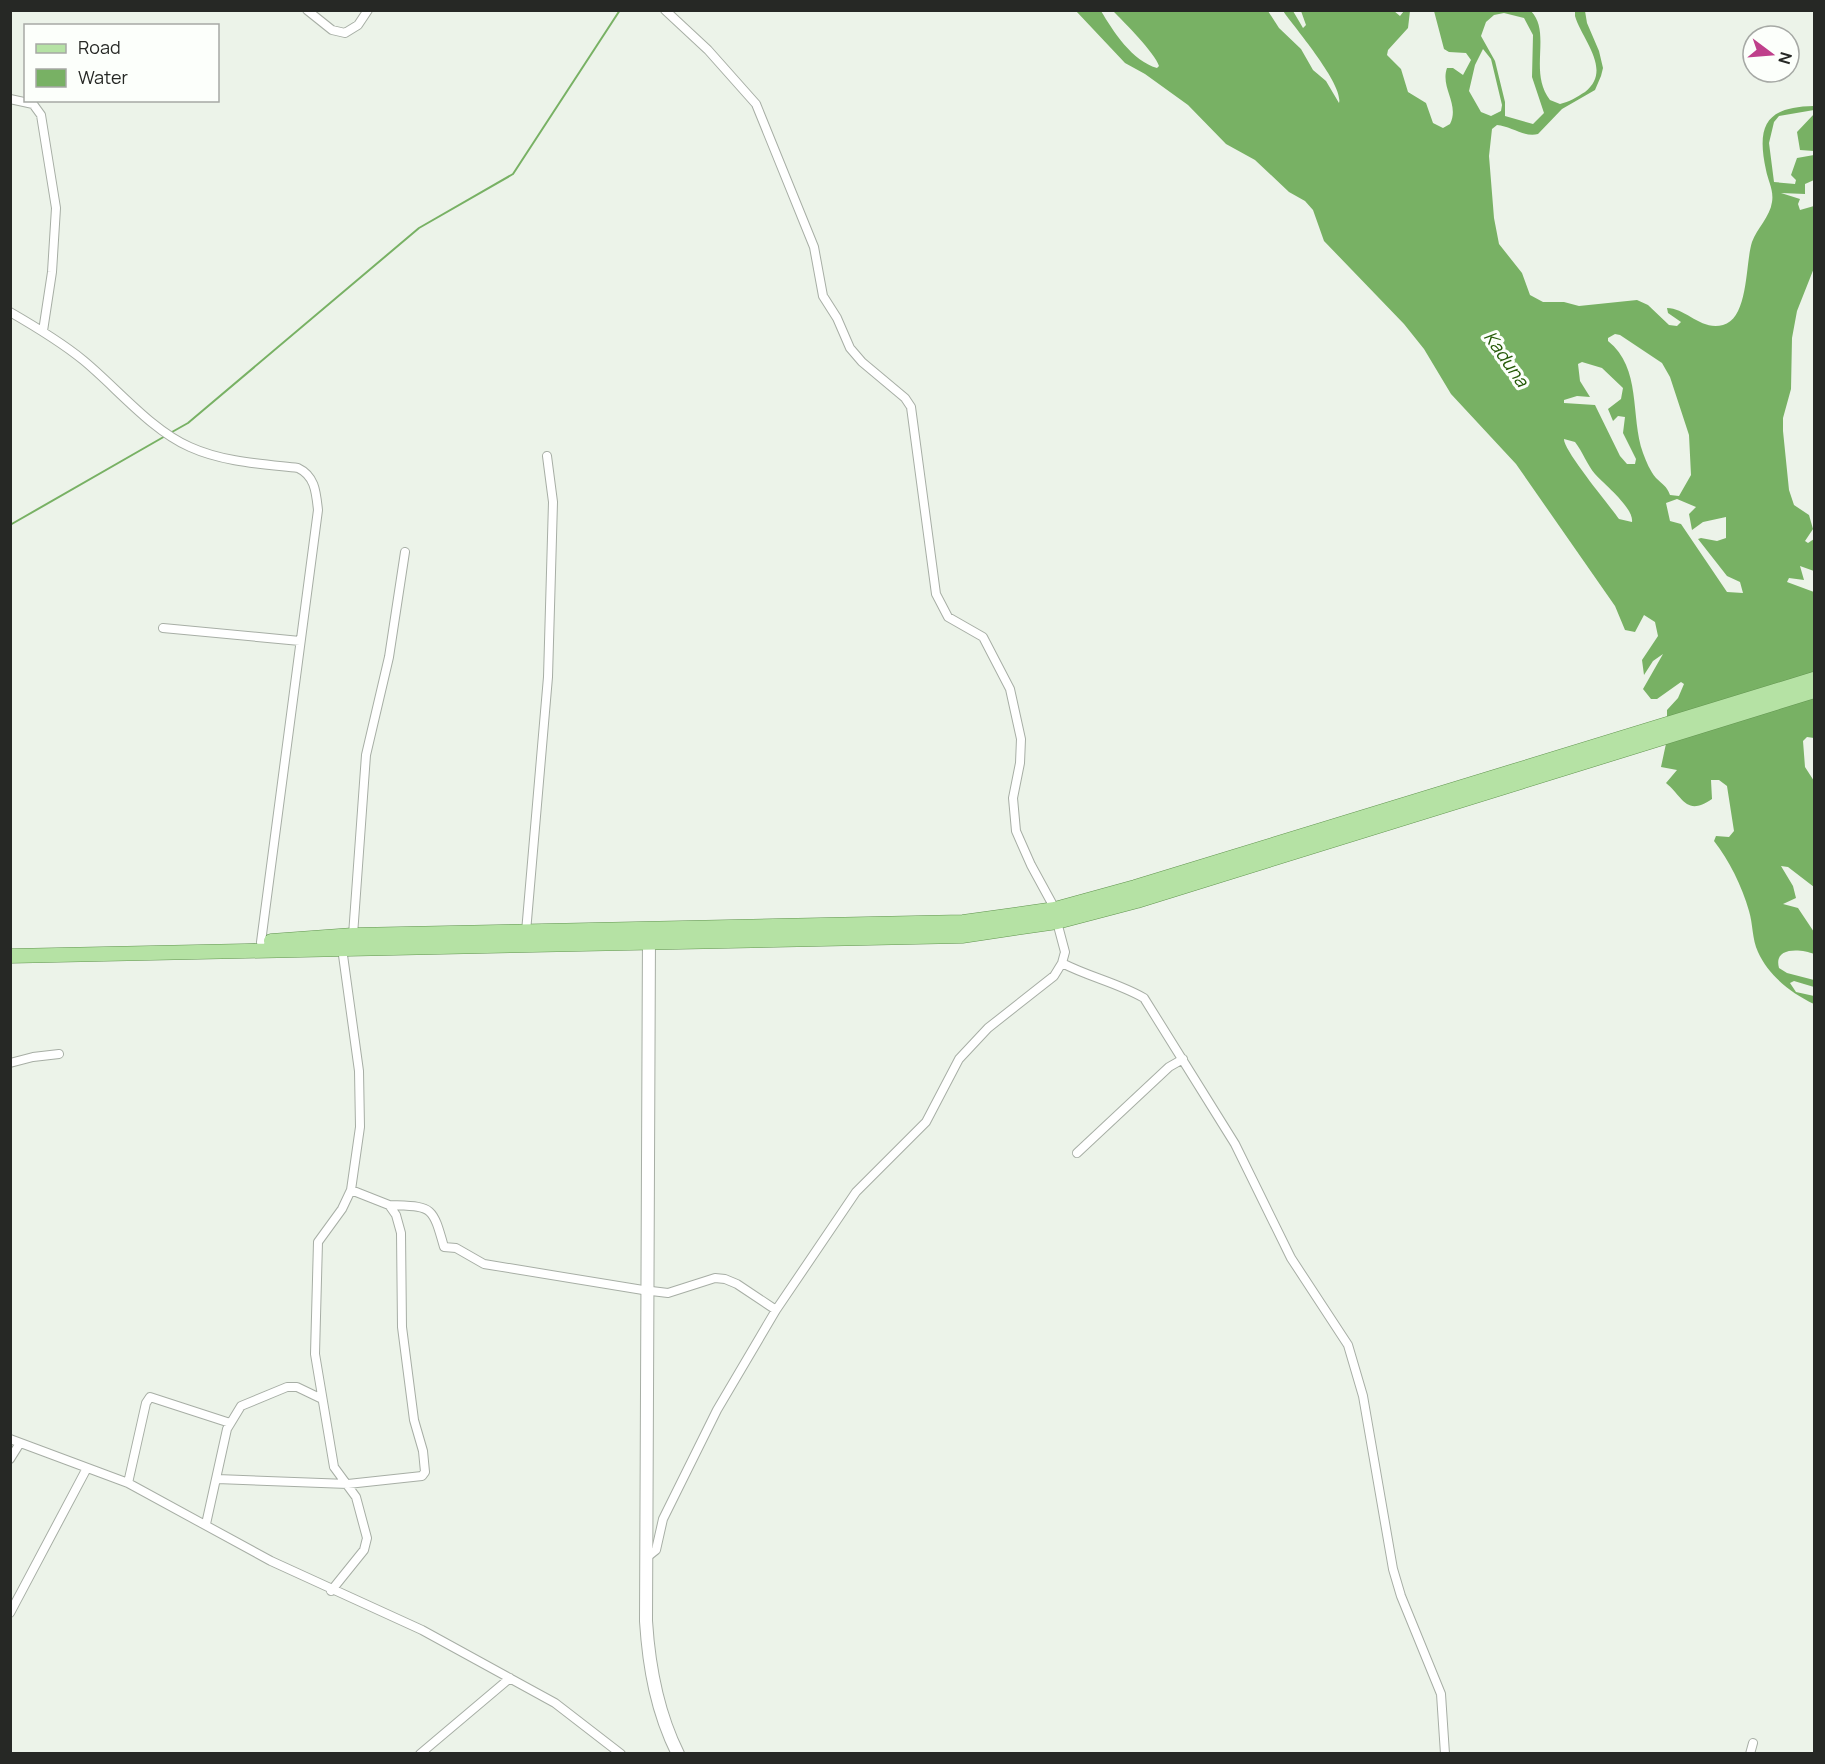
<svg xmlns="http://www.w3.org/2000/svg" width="1825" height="1764" font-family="Manrope,sans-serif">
<rect width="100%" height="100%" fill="#ecf3e9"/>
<path fill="#78b164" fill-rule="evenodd" d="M 1076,11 L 1101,11 C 1113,31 1132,61 1157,68 L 1159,66 C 1155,53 1124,22 1113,11 L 1268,11 L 1279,28 L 1301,49 L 1313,70 L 1326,81 L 1339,103 C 1344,85 1295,28 1283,11 L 1293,11 L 1303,28 L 1306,25 L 1301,11 L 1394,11 L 1400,16 L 1404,11 L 1410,11 L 1408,28 L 1388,50 L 1387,55 L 1401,69 L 1408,92 L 1426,103 L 1433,123 L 1443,128 L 1450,124 C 1460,104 1440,88 1447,68 L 1453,68 L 1463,75 L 1471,60 L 1466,53 L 1449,52 L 1444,49 L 1434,11 L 1531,11 C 1552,33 1528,72 1550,100 L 1560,104 C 1569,102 1577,97 1585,92 C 1613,70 1582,40 1575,16 L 1575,11 L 1585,11 L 1587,23 L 1599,51 L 1603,68 L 1601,76 L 1595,90 L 1562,109 L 1538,134 C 1525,138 1511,126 1497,125 L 1492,129 L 1489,156 L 1494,218 L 1499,244 L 1522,273 L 1530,295 L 1543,302 L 1564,302 L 1579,306 L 1637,300 L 1648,305 L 1669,325 L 1677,326 L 1681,322 L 1668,313 L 1667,308 C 1686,308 1701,331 1723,325 C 1749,318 1745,264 1752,242 C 1757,228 1770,217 1772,202 C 1774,190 1768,181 1766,170 C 1756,124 1767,107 1814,106 L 1814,110 L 1779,116 L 1774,122 L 1769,143 L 1774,182 L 1795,184 L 1796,180 L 1791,175 L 1797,158 L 1814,155 L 1814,180 L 1805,184 L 1805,194 L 1781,193 L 1800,199 L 1798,204 L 1800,210 L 1814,206 L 1814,268 L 1797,311 L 1792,338 L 1791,389 L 1783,418 L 1783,431 L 1789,490 L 1794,505 L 1809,515 L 1813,529 L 1805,541 L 1808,543 L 1814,539 L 1814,571 L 1800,566 L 1804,580 L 1789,578 L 1787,582 L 1814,592 L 1814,738 L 1807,737 L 1803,741 L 1805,767 L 1814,781 L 1814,887 L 1788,867 L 1781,866 L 1793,886 L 1796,898 L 1783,904 L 1798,908 L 1814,932 L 1814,954 C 1802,949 1773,946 1779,968 L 1787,973 L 1814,980 L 1814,987 L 1794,981 L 1790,983 L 1796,992 L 1814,996 L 1814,1004 C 1791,993 1769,976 1758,952 C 1752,939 1753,924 1749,911 C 1742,886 1729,860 1714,841 L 1716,836 L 1729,837 L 1734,831 L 1727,786 L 1719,780 L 1711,780 L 1712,799 C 1686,817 1683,797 1666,783 L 1677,770 L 1661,767 L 1667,739 L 1667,710 L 1678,698 L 1684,684 L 1681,682 L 1657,699 L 1651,699 L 1643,689 L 1663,654 L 1653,661 L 1644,675 L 1642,660 L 1658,636 L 1655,622 L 1644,615 L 1635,632 L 1625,630 L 1615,606 L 1516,464 L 1451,394 L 1424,349 L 1404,324 L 1324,241 L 1313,210 L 1305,201 L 1289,192 L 1255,160 L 1226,144 L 1188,105 L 1145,74 L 1125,63 ZM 1504,13 L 1524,18 L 1533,35 L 1532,77 L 1544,113 L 1533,124 L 1505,116 L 1505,102 L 1495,61 L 1481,36 L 1486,22 L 1494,15 ZM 1483,49 L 1491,59 L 1502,105 L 1501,111 L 1491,116 L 1481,112 L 1469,91 L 1475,65 ZM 1615,334 L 1620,335 L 1662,363 L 1670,377 L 1689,435 L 1691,475 L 1679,496 L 1670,495 C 1667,486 1662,484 1656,478 C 1650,471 1646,461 1643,453 C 1630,416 1642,368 1608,341 L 1608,338 ZM 1582,362 L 1602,368 L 1623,388 L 1621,399 L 1608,409 L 1613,421 L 1618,416 L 1625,417 L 1623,433 L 1636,459 L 1635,464 L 1627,464 L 1620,456 L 1595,405 L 1564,403 L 1564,400 L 1577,396 L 1590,397 L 1580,381 L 1578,364 ZM 1564,439 L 1575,442 C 1583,452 1587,465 1595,474 C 1604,484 1634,508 1632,522 L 1619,519 C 1609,505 1563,450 1564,439 ZM 1677,499 L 1696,507 L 1689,514 L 1692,530 L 1703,522 L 1726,517 L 1726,538 L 1717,541 L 1701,538 L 1698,539 L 1727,576 L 1740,582 L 1743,593 L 1727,592 L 1681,524 L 1670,521 L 1666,503 Z
M 1814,114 L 1814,151 L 1800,150 L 1797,132 Z"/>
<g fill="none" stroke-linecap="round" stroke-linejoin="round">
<path stroke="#78b164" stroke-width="2" d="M 172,432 L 188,423 L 419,228 L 513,174 L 620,10
M 10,525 L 167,435"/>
<g stroke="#a7aea5" stroke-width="10">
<path id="street" d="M 307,10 L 332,30 L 345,33 L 358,25 L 368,10
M 665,10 L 708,50 L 756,104 L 814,247 L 823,296 L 837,318 L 850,348 L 862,362 L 905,398 L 911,407 L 936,594 L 948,617 L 983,637 L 1010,689 L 1021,739 L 1020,763 L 1013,798 L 1016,831 L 1031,865 L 1055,909
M 10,99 L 33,104 L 41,115 L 56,208 L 52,272 L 43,331
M 10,312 C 36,327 61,342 83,360 C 116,387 151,430 190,447 C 223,462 262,464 298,468 C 315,476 316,492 318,510 L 261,942
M 163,628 L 300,641
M 526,932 L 548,677 L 553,502 L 547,456
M 353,935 L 366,755 L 389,657 L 405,552
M 1062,963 C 1089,977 1118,983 1144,998 L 1235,1144 L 1291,1258 L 1348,1345 L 1363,1396 L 1393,1569 L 1401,1596 L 1441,1694 L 1445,1754
M 10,1063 L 33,1057 L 59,1054
M 1077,1153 L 1169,1067 L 1183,1059
M 389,1205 C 432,1207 432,1204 444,1247 L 456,1248 L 484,1264 L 643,1290 L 668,1293 L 715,1278 L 725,1279 L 737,1284 L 776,1310
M 10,1439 L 128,1483 L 271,1561 L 422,1630 L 555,1703 L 621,1754
M 10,1459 L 20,1443
M 217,1479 L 348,1484 L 422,1476 L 425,1472 L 423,1451 L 414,1420 L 402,1327 L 401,1233 L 396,1215 L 389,1205 L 351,1190
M 128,1483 L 146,1403 L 150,1397 L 230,1423
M 206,1524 L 227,1429 L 241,1406 L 287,1387 L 297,1387 L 322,1399
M 646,1558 L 656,1550 L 663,1519 L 717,1410 L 776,1310 L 856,1192 L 926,1122 L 959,1059 L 988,1028 L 1054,976 L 1062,963 L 1065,952 L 1057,922
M 331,1591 L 364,1550 L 367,1538 L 356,1497 L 334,1467 L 315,1354 L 318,1242 L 342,1209 L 351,1190 L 360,1127 L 359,1071 L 342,948
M 10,1613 L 87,1468
M 420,1754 L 510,1678
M 1750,1754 L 1753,1743"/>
</g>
<g stroke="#a7aea5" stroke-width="14">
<path id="secondary" d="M 649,935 L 646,1621 C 649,1668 657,1712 678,1754"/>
</g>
<g stroke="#629550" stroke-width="15">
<path id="primary" d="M 271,941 L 353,935 L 963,922 L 1055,909 L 1135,887 L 1814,679
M 10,956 L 962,936 L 1057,922 L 1137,901 L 1814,691"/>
</g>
<use href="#street" stroke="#fff" stroke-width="8"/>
<use href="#secondary" stroke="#fff" stroke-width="12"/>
<use href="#primary" stroke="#b5e2a4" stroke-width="14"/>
</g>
<g text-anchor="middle" stroke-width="6" stroke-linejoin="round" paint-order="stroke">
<g font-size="18" font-style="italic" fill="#255a08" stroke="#fcfffb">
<text transform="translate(1506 359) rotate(55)" y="6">Kaduna</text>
</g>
</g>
<rect width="1825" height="1764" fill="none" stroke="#262825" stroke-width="24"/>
<rect x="24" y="24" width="195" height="78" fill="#fcfffb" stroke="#a6a9a5" stroke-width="1.5"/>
<rect x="36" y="44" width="30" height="9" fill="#b5e2a4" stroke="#a6a9a5" stroke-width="1.5"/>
<text x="78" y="54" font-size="18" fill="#262825">Road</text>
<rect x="36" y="69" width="30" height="18" fill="#78b164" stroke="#a6a9a5" stroke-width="1.5"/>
<text x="78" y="84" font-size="18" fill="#262825">Water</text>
<g transform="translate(1771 54) rotate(106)"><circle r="28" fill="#fcfffb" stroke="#a6a9a5" stroke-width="1.5"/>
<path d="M0-4.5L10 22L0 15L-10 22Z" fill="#bf408b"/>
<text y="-9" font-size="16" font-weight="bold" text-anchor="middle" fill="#262825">N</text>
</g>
</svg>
